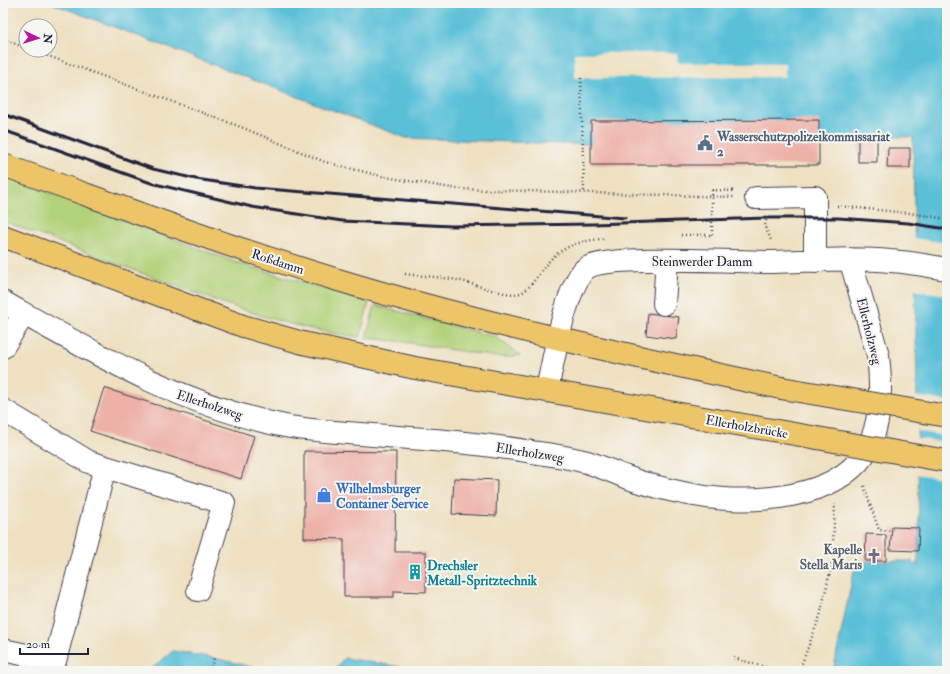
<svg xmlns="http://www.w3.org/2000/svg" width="950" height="674" font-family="'IM FELL Double Pica',serif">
<rect width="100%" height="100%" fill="#f6f6f2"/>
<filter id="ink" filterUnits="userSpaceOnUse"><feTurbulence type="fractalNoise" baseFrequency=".025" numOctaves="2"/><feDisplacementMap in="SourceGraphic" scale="8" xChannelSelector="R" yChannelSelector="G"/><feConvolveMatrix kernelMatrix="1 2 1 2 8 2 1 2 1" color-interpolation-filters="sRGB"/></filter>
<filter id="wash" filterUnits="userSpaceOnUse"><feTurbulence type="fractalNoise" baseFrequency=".012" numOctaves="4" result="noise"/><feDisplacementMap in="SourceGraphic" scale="16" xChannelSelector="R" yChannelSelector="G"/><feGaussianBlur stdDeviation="0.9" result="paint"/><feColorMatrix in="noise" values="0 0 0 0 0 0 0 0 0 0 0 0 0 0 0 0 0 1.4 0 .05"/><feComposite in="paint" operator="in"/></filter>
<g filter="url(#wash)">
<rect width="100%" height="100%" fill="#eee0c0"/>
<path fill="#b2d27a" stroke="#6a7a5a" d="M 3,175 L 238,263 L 369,302 L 360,337 C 293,330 231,306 168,283 C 113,262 58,242 3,221 Z
M 375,305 L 496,337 L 520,355 L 510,357 L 497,357 L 397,341 L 366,338 Z"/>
<path fill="#5ac0d8" stroke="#3e718a" d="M 51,3 L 947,3 L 947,671 L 833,671 L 856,561 L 912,561 L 914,564 L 918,565 L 919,528 L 913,137 L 851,136 L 847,139 L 818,145 L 566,144 L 406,138 Z
M 173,651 L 214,658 L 269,671 L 149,671 Z
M 344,658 L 426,671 L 333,671 Z"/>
<path fill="#eee0c0" d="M 574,53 L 677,53 L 678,63 L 785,63 L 785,77 L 575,78 Z
M 912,238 L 947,243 L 947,295 L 913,290 Z
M 915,396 L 947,401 L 947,436 L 915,431 Z
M 915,438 L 947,443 L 947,479 L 916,474 Z"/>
<g id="blocks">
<path fill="#edb1a7" d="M 819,120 L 819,165 L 591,165 L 591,121 Z
M 858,137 L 877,137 L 877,162 L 858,162 Z
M 888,148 L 910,148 L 910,168 L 887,168 Z
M 648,313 L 679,317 L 676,339 L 646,335 Z
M 104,388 L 254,436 L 241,479 L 90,431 Z
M 304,451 L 396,452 L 395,552 L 426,552 L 426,592 L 394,591 L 394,597 L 344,597 L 344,539 L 304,538 Z
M 454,478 L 497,480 L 496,516 L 452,514 Z
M 892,527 L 919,528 L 918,551 L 890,550 Z
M 866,534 L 886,535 L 886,561 L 865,561 Z"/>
</g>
</g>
<g filter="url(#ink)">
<use href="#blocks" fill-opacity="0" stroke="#413e4f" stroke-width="1"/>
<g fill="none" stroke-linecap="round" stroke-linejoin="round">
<g stroke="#413e4f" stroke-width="24">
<path id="minor" d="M 756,198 L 815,197 L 815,261
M 3,302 C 94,353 186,408 290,427 C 322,432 354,433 386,436 C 437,440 488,444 538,453 C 554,455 571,458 587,462 C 605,468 622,476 640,482 C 657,487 676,492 694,495 C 742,504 822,502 858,462 C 882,435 882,389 878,355 L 850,259
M 664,304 L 667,260
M 3,347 L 24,314
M 547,390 C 553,362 565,291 584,270 C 601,253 742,262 773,262 C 812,261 851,257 890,261 C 909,262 928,266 947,269
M 3,410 L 89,462 L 224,503 L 198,590
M 3,650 L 55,661 L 105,467"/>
</g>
<g stroke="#413e4f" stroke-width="24">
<path id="major" d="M 3,165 C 114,204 225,246 338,280 C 483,324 632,356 781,388
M 3,236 L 178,302 L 243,326 L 303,343 L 415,368 L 772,430"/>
</g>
<path stroke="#413e4f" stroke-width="2.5" stroke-dasharray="1 3" stroke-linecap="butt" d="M 3,39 L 26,48
M 32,50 L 241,127 L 325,162 L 385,177 L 458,189 L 734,197
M 581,78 L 584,192
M 712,190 L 736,191
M 837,206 L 909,213 L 947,219
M 766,220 L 765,227 L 771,240
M 681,235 L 712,235
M 405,274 C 423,276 440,277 457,280 C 474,283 508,299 523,292 C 531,287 537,276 543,269 C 557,248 579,240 604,239
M 864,486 L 879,530 L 892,531
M 734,658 L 779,671
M 210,671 L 214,658
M 799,671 L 820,616 L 832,563 L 835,504"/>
<use href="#minor" stroke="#fff" stroke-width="22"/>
<use href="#major" stroke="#edc569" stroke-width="22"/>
<path stroke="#22223b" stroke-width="3" d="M 3,114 L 153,169 L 196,179 L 255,188 L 625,218
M 3,130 L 151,183 L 252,207 L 342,221 L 452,226 L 593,224 L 766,218 L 838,218 L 908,223 L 947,229"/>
<g stroke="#413e4f" stroke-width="24" stroke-linecap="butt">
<path id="major-bridge" d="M 781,388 L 947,416
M 772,430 L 947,461"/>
</g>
<path stroke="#413e4f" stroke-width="2.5" stroke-dasharray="1 3" stroke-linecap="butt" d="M 712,235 L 712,190"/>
<use href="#major-bridge" stroke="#edc569" stroke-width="22"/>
</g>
</g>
<defs>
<g id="civic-bare" transform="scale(1.2)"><path d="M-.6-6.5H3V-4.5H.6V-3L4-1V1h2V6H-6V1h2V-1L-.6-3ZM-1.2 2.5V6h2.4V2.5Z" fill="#5c6f8a" stroke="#f6f6f2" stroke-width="2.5" paint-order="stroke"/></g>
<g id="shop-bare" transform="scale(1.2)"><path d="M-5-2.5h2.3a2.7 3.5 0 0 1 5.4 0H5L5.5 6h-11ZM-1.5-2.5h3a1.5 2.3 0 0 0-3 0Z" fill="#3f7fe0" stroke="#f6f6f2" stroke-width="2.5" paint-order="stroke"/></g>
<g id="church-bare" transform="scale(1.2)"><path d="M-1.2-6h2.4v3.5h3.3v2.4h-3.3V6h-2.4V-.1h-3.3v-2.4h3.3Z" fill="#6b7280" stroke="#f6f6f2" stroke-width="2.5" paint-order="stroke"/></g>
<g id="building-bare" transform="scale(1.2)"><path d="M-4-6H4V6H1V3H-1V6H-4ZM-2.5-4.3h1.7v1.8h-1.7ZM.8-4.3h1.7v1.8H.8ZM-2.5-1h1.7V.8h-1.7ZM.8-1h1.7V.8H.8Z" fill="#0f9aa8" stroke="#f6f6f2" stroke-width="2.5" paint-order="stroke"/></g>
</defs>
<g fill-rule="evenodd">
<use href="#civic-bare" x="705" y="143"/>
<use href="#shop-bare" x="324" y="495"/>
<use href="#church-bare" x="874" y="556"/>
<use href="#building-bare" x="415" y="572"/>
</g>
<g text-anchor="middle" stroke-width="4" stroke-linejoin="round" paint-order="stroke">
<g font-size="13" font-weight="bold" fill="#4e5e75" stroke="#f6f6f2" text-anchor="start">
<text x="717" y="141">Wasserschutzpolizeikommissariat<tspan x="717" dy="15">2</tspan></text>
</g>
<g font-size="13" fill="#22223b" stroke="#f6f6f2">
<text transform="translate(278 261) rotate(18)" y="5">Roßdamm</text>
<text x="702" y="266">Steinwerder Damm</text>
<text transform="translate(870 331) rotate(76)" y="5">Ellerholzweg</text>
<text transform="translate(210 404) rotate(18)" y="5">Ellerholzweg</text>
<text transform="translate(747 426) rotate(10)" y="5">Ellerholzbrücke</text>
<text transform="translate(530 452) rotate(9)" y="5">Ellerholzweg</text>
</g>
<g font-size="13" font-weight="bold" fill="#366cbe" stroke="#f6f6f2" text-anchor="start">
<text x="336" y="493">Wilhelmsburger<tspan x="336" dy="15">Container Service</tspan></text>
</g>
<g font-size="13" font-weight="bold" fill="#5b616d" stroke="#f6f6f2" text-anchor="end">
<text x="862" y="554">Kapelle<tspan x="862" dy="15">Stella Maris</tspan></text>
</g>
<g font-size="13" font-weight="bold" fill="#0d838f" stroke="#f6f6f2" text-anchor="start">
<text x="427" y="570">Drechsler<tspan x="427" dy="15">Metall-Spritztechnik</tspan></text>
</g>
</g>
<rect width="950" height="674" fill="none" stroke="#f6f6f2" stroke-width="16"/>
<g transform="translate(38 38) rotate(94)"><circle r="19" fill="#f6f6f2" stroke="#a1a1a9"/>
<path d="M0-3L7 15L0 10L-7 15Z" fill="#b5179e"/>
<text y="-6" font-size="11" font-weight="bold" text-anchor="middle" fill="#22223b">N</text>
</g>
<path d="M20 648v6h68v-6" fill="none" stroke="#22223b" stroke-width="2"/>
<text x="26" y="648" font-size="12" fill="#22223b" stroke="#f6f6f2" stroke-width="3" paint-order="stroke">20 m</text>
</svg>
